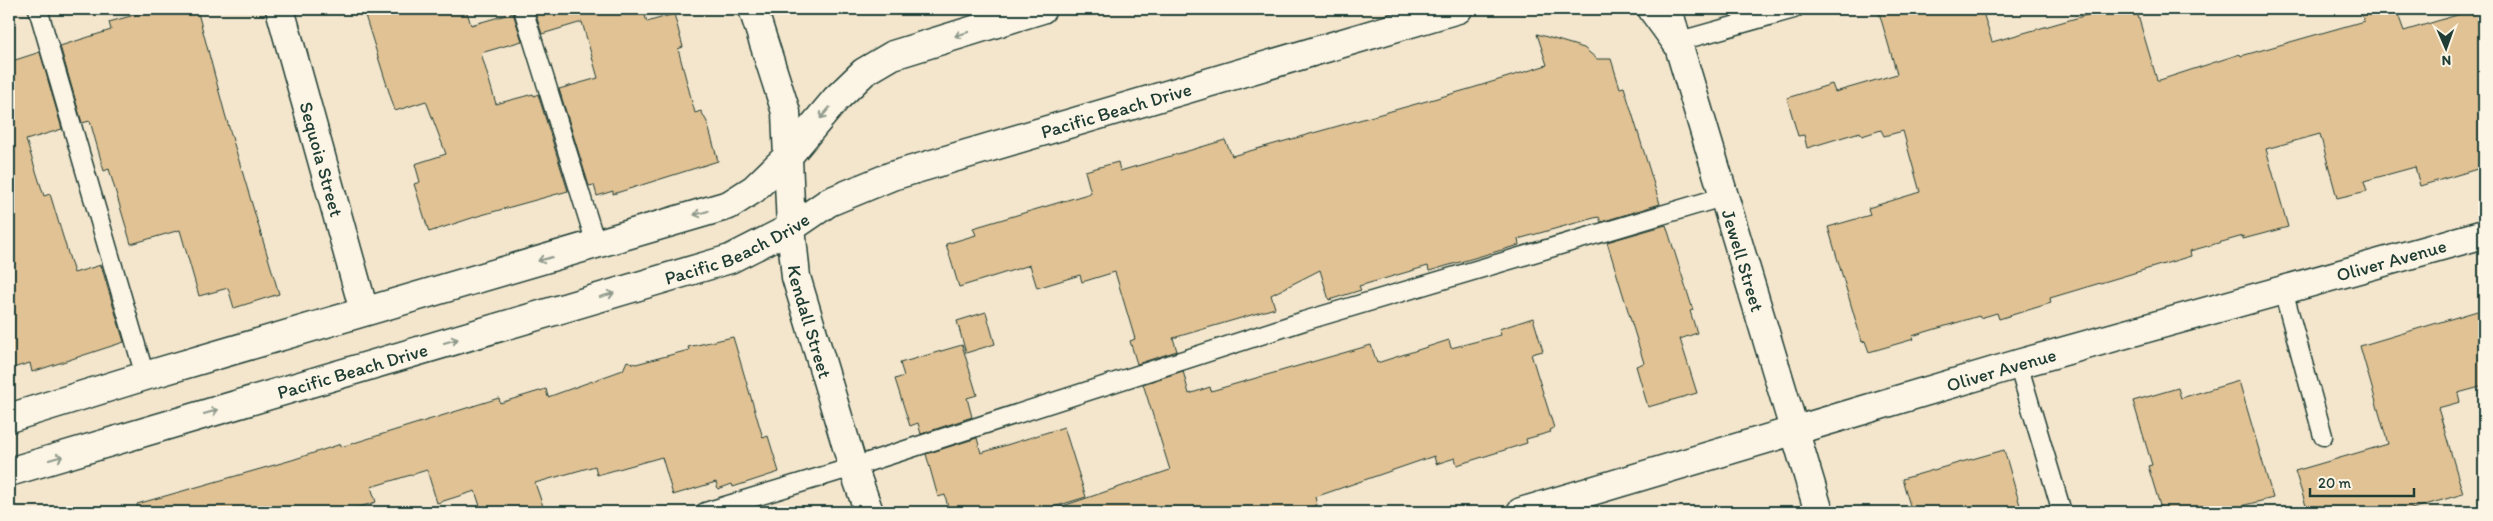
<svg xmlns="http://www.w3.org/2000/svg" width="2493" height="521" font-family="Itim,sans-serif">
<rect width="100%" height="100%" fill="#f4e6cd"/>
<filter id="ink" filterUnits="userSpaceOnUse"><feTurbulence type="fractalNoise" baseFrequency=".02" numOctaves="2"/><feDisplacementMap in="SourceGraphic" scale="10" xChannelSelector="R" yChannelSelector="G"/><feConvolveMatrix kernelMatrix="1 2 1 2 8 2 1 2 1" color-interpolation-filters="sRGB"/></filter>
<g filter="url(#ink)">
<path fill="#e1c294" stroke="#1f3d34" d="M 156,9 L 197,9 L 225,114 L 279,294 L 234,308 L 228,288 L 199,296 L 180,230 L 131,244 L 109,169 L 104,171 L 90,121 L 82,123 L 60,46 L 111,30 L 109,22 Z
M 363,9 L 466,9 L 471,25 L 513,13 L 522,41 L 481,53 L 496,104 L 533,94 L 534,96 L 538,94 L 568,191 L 478,216 L 429,232 L 414,184 L 420,182 L 415,164 L 446,154 L 426,101 L 395,111 Z
M 534,9 L 643,9 L 647,22 L 674,14 L 683,47 L 678,49 L 695,113 L 701,111 L 707,122 L 718,161 L 613,194 L 613,191 L 597,196 L 594,185 L 589,186 L 559,89 L 598,78 L 582,22 L 542,34 Z
M 1878,9 L 1982,9 L 1992,42 L 2108,9 L 2136,9 L 2157,80 L 2160,80 L 2240,54 L 2241,56 L 2364,21 L 2360,9 L 2396,9 L 2404,31 L 2477,9 L 2484,9 L 2484,167 L 2420,186 L 2415,167 L 2364,181 L 2367,191 L 2337,198 L 2320,134 L 2266,149 L 2288,227 L 2243,239 L 2243,236 L 2190,251 L 2191,256 L 2050,298 L 2051,303 L 1999,319 L 1997,313 L 1980,318 L 1979,316 L 1912,336 L 1914,339 L 1869,352 L 1865,341 L 1862,342 L 1828,227 L 1870,215 L 1868,208 L 1920,192 L 1903,131 L 1884,136 L 1881,130 L 1862,136 L 1860,132 L 1807,148 L 1804,135 L 1798,136 L 1787,98 L 1832,84 L 1835,92 L 1897,74 Z
M 1537,34 L 1584,48 L 1597,59 L 1611,59 L 1620,88 L 1624,87 L 1660,204 L 1601,222 L 1599,217 L 1594,218 L 1518,239 L 1519,245 L 1429,271 L 1428,266 L 1359,286 L 1361,290 L 1329,300 L 1320,270 L 1271,295 L 1275,308 L 1173,338 L 1177,351 L 1137,364 L 1130,341 L 1135,339 L 1115,272 L 1082,282 L 1080,275 L 1037,288 L 1030,265 L 959,287 L 946,244 L 976,235 L 973,228 L 1091,193 L 1085,171 L 1118,162 L 1120,171 L 1225,140 L 1232,156 L 1469,89 L 1547,65 Z
M 40,52 L 62,129 L 26,140 L 44,196 L 50,194 L 74,273 L 101,265 L 124,342 L 32,372 L 30,363 L 9,369 L 9,62 Z
M 1666,225 L 1693,310 L 1690,311 L 1697,333 L 1680,339 L 1697,393 L 1648,407 L 1636,366 L 1644,363 L 1607,242 Z
M 2484,309 L 2484,386 L 2458,393 L 2460,402 L 2438,408 L 2463,494 L 2401,512 L 2308,512 L 2295,471 L 2388,444 L 2360,346 Z
M 986,312 L 995,344 L 966,353 L 957,321 Z
M 1533,318 L 1543,351 L 1531,354 L 1554,428 L 1550,430 L 1551,432 L 1526,439 L 1527,443 L 1457,465 L 1455,458 L 1436,464 L 1434,456 L 1315,497 L 1317,505 L 1293,512 L 1061,512 L 1060,507 L 1170,470 L 1143,384 L 1183,371 L 1189,394 L 1210,387 L 1211,391 L 1371,345 L 1377,363 L 1449,340 L 1451,348 L 1501,335 L 1499,329 Z
M 733,337 L 763,438 L 768,436 L 779,472 L 733,487 L 732,484 L 718,489 L 716,482 L 673,495 L 662,457 L 597,475 L 595,466 L 535,483 L 545,512 L 482,512 L 475,491 L 437,503 L 427,470 L 371,487 L 376,502 L 343,512 L 138,512 L 137,504 L 292,460 L 341,444 L 341,447 L 499,398 L 500,403 L 546,389 L 548,397 L 623,370 L 627,361 L 636,364 L 689,350 L 688,347 Z
M 962,345 L 977,395 L 967,398 L 972,417 L 921,434 L 918,423 L 910,426 L 895,379 L 904,376 L 900,363 Z
M 2239,381 L 2273,498 L 2245,505 L 2248,512 L 2162,512 L 2148,466 L 2152,465 L 2133,401 L 2178,388 L 2181,398 Z
M 1064,427 L 1086,497 L 1037,512 L 949,512 L 945,495 L 938,497 L 926,454 L 977,438 L 981,453 Z
M 2004,450 L 2022,512 L 1912,512 L 1902,479 Z"/>
<g fill="none" stroke-linecap="round" stroke-linejoin="round">
<g stroke="#1f3d34" stroke-width="21">
<path id="service" d="M 38,9 L 145,376
M 523,9 L 596,244
M 1676,42 L 1794,9
M 2283,290 L 2323,436
M 2018,364 L 2062,512
M 705,512 L 853,467 L 1304,321 L 1722,197"/>
</g>
<g stroke="#1f3d34" stroke-width="31">
<g id="minor">
<path id="s1" d="M 280,9 L 364,311"/>
<path id="s2" d="M 753,9 L 786,112 L 791,228 L 796,277 L 853,467 L 869,512"/>
<path id="s3" d="M 1671,20 L 1819,512"/>
<path id="s4" d="M 1521,512 L 2018,364 L 2484,234"/>
</g>
</g>
<g stroke="#1f3d34" stroke-width="31">
<g id="tertiary">
<path d="M 1652,9 L 1676,42"/>
<path d="M 9,418 L 145,376 L 729,205 L 754,189 L 789,155 L 836,99 L 864,72 L 893,55 L 1042,9"/>
<path id="s5" d="M 9,472 L 730,259 L 791,228 L 829,202 L 892,176 L 1458,9"/>
</g>
</g>
<use href="#service" stroke="#fcf5e5" stroke-width="18"/>
<use href="#minor" stroke="#fcf5e5" stroke-width="28"/>
<use href="#tertiary" stroke="#fcf5e5" stroke-width="28"/>
</g>
<defs><path id="oneway-shaft" d="M-6 0H5M1.5-3L5.5 0L1.5 3" fill="none" stroke-width="1.6" stroke-linecap="round" stroke-linejoin="round" transform="scale(1.25)"/></defs>
<g stroke="#8e998c">
<use href="#oneway-shaft" transform="translate(962 34) rotate(163)"/>
<use href="#oneway-shaft" transform="translate(825 113) rotate(130)"/>
<use href="#oneway-shaft" transform="translate(701 213) rotate(164)"/>
<use href="#oneway-shaft" transform="translate(545 259) rotate(164)"/>
<use href="#oneway-shaft" transform="translate(607 295) rotate(-16)"/>
<use href="#oneway-shaft" transform="translate(451 341) rotate(-16)"/>
<use href="#oneway-shaft" transform="translate(211 412) rotate(-16)"/>
<use href="#oneway-shaft" transform="translate(56 458) rotate(-16)"/>
</g>
</g>
<g text-anchor="middle" stroke-width="4" stroke-linejoin="round" paint-order="stroke">
<g font-size="19" fill="#1f3d34" stroke="#fcf5e5">
<text dy="7" stroke="none"><textPath href="#s5" startOffset="1168">Pacific Beach Drive</textPath></text>
<text dy="7" stroke="none"><textPath href="#s1" startOffset="156">Sequoia Street</textPath></text>
<text dy="7" stroke="none"><textPath href="#s5" startOffset="762">Pacific Beach Drive</textPath></text>
<text dy="7" stroke="none"><textPath href="#s4" startOffset="906">Oliver Avenue</textPath></text>
<text dy="7" stroke="none"><textPath href="#s3" startOffset="251">Jewell Street</textPath></text>
<text dy="7" stroke="none"><textPath href="#s2" startOffset="320">Kendall Street</textPath></text>
<text dy="7" stroke="none"><textPath href="#s5" startOffset="358">Pacific Beach Drive</textPath></text>
<text dy="7" stroke="none"><textPath href="#s4" startOffset="501">Oliver Avenue</textPath></text>
</g>
</g>
<rect width="2493" height="521" fill="none" stroke="#fcf5e5" stroke-width="30"/>
<rect x="15" y="15" width="2463" height="491" fill="none" stroke="#1f3d34" stroke-width="2" filter="url(#ink)"/>
<g transform="translate(2446 48) rotate(178)" stroke="#fcf5e5" stroke-width="4" paint-order="stroke">
<path d="M0-4L9 19L0 12L-9 19Z" fill="#1f3d34"/>
<text y="-8" font-size="14" font-weight="bold" text-anchor="middle" fill="#1f3d34">N</text>
</g>
<path d="M2310 488v8h104v-8" fill="none" stroke="#1f3d34" stroke-width="2.5"/>
<text x="2318" y="488" font-size="15" fill="#1f3d34" stroke="#fcf5e5" stroke-width="4" paint-order="stroke">20 m</text>
</svg>
